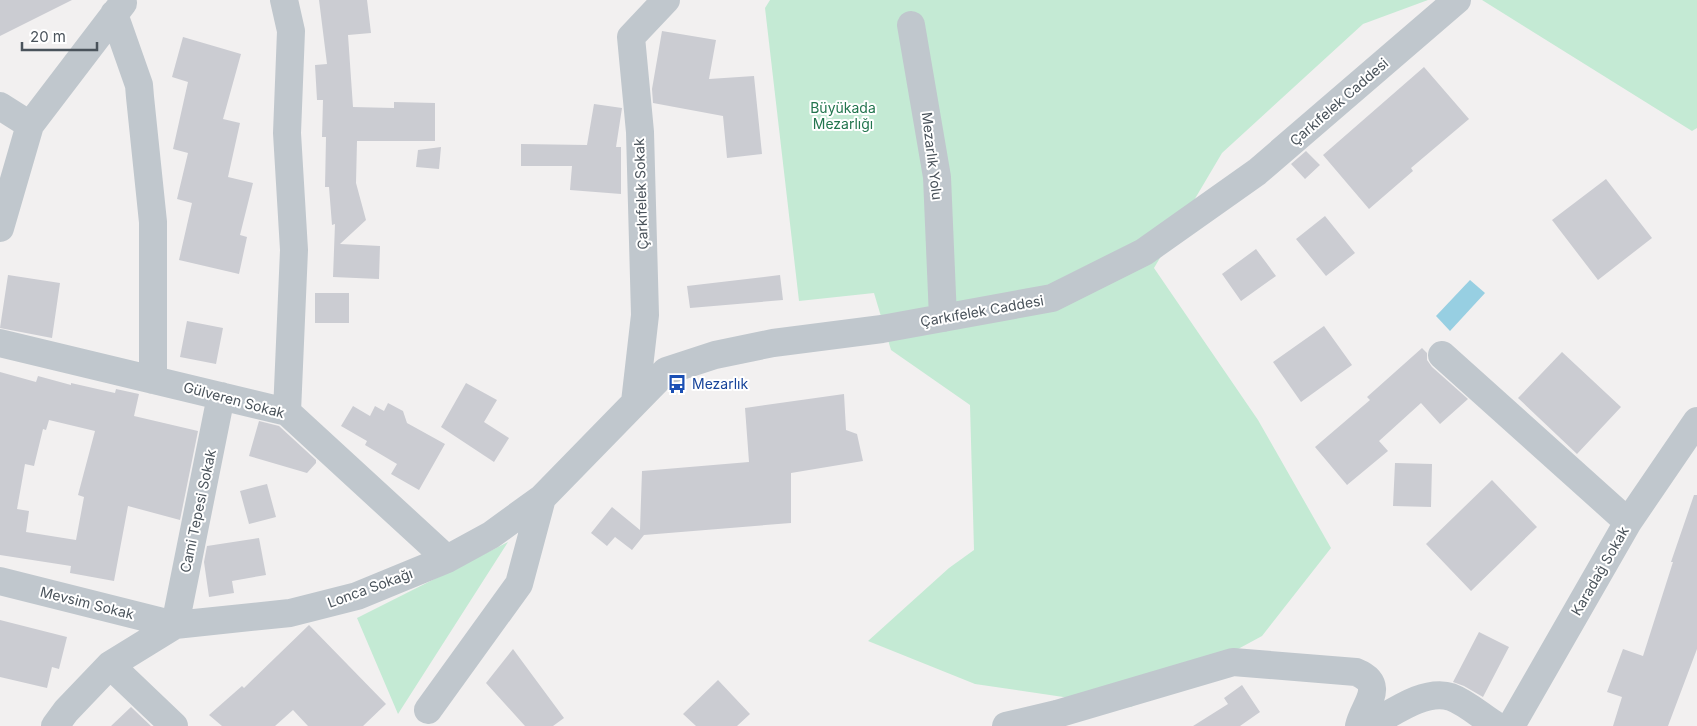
<svg xmlns="http://www.w3.org/2000/svg" width="1697" height="726" font-family="Inter,sans-serif">
<rect width="100%" height="100%" fill="#f2f0f0"/>
<path fill="#c4ead4" d="M 770,0 L 1428,0 L 1363,24 L 1222,153 L 1154,268 L 1258,420 L 1331,548 L 1262,636 L 1131,707 L 975,684 L 868,641 L 949,568 L 974,550 L 970,405 L 891,350 L 874,293 L 799,301 L 765,8 Z
M 1482,0 L 1697,0 L 1697,128 L 1692,131 Z
M 508,542 L 398,714 L 357,618 Z"/>
<path fill="#97cfe2" d="M 1470,280 L 1485,293 L 1450,331 L 1436,316 Z"/>
<path fill="#cbccd2" fill-rule="evenodd" d="M 0,0 L 72,0 L 0,36 Z
M 319,0 L 367,0 L 371,33 L 348,35 L 353,107 L 394,108 L 394,102 L 435,103 L 435,141 L 357,141 L 356,183 L 366,220 L 340,244 L 380,246 L 379,279 L 333,277 L 335,224 L 332,225 L 329,187 L 325,187 L 326,137 L 322,137 L 323,100 L 317,100 L 315,65 L 327,64 Z
M 662,31 L 716,40 L 709,79 L 754,76 L 762,154 L 727,158 L 723,116 L 653,103 L 652,89 Z
M 183,37 L 241,54 L 223,119 L 240,123 L 228,177 L 253,183 L 240,235 L 247,237 L 239,274 L 179,260 L 192,203 L 177,199 L 188,153 L 173,149 L 188,82 L 172,77 Z
M 1424,67 L 1469,119 L 1411,168 L 1413,171 L 1369,209 L 1323,155 Z
M 594,104 L 622,108 L 616,147 L 621,147 L 621,194 L 570,190 L 572,166 L 521,166 L 521,144 L 587,145 Z
M 441,147 L 439,169 L 416,167 L 418,150 Z
M 1306,151 L 1320,165 L 1305,179 L 1291,164 Z
M 1606,179 L 1652,238 L 1598,280 L 1552,220 Z
M 1325,216 L 1355,253 L 1326,276 L 1296,239 Z
M 1256,249 L 1276,276 L 1241,301 L 1222,274 Z
M 8,275 L 60,283 L 52,338 L 0,328 Z
M 780,275 L 783,300 L 690,308 L 687,286 Z
M 315,293 L 349,293 L 349,323 L 315,323 Z
M 187,321 L 223,328 L 216,364 L 180,357 Z
M 1324,326 L 1352,365 L 1301,402 L 1273,362 Z
M 1422,348 L 1427,353 L 1427,360 L 1432,367 L 1468,399 L 1440,424 L 1421,403 L 1379,441 L 1388,451 L 1347,485 L 1315,447 L 1370,400 L 1367,397 Z
M 1562,352 L 1621,407 L 1577,454 L 1518,398 Z
M 0,372 L 36,382 L 38,376 L 71,385 L 71,383 L 115,393 L 116,389 L 139,394 L 134,416 L 198,431 L 180,520 L 128,506 L 114,581 L 70,573 L 71,566 L 0,555 ZM 49,420 L 95,431 L 78,495 L 84,497 L 76,540 L 26,532 L 29,511 L 17,509 L 25,464 L 34,466 L 43,429 L 46,430 Z
M 466,383 L 497,400 L 484,422 L 509,438 L 494,462 L 441,427 Z
M 844,394 L 846,430 L 857,434 L 863,461 L 791,473 L 791,523 L 644,535 L 632,550 L 615,537 L 607,546 L 591,533 L 612,507 L 640,530 L 642,471 L 749,462 L 745,408 Z
M 388,403 L 403,411 L 407,423 L 445,444 L 419,490 L 391,474 L 397,464 L 365,445 L 367,441 L 341,426 L 353,406 L 370,416 L 375,406 L 384,411 Z
M 259,421 L 279,426 L 316,460 L 316,463 L 307,473 L 249,456 Z
M 1395,463 L 1432,464 L 1431,507 L 1393,506 Z
M 1492,480 L 1537,527 L 1471,591 L 1426,544 Z
M 267,484 L 276,517 L 249,524 L 240,491 Z
M 1694,495 L 1697,495 L 1697,649 L 1668,726 L 1613,726 L 1622,697 L 1607,692 L 1623,649 L 1643,656 L 1673,562 L 1671,562 Z
M 259,538 L 266,575 L 232,581 L 234,593 L 209,597 L 204,562 L 207,546 Z
M 0,620 L 67,637 L 59,669 L 52,667 L 47,688 L 0,677 Z
M 309,625 L 386,704 L 363,726 L 308,726 L 293,710 L 275,726 L 222,726 L 209,715 L 242,686 L 244,688 Z
M 1479,632 L 1509,647 L 1483,697 L 1464,686 L 1453,682 Z
M 513,649 L 564,718 L 553,726 L 525,726 L 486,683 Z
M 718,680 L 750,714 L 737,726 L 696,726 L 683,714 Z
M 1242,685 L 1260,712 L 1240,726 L 1193,726 L 1228,704 L 1224,698 Z
M 131,707 L 151,726 L 111,726 Z"/>
<g fill="none" stroke-linecap="round" stroke-linejoin="round">
<path stroke="#c0c7cd" stroke-width="28" d="M 284,0 L 291,31 L 287,133 L 294,250 L 287,412
M 114,14 L 139,85 L 140,97 L 153,222 L 153,380
M 911,25 L 937,177 L 943,318
M 0,106 L 30,125
M 0,228 L 30,125 L 123,3
M 0,343 L 287,412 L 447,559
M 1442,355 L 1628,522
M 635,402 L 645,315 L 640,132 L 631,37 L 666,0
M 0,581 L 175,625 L 221,396
M 110,665 L 174,726
M 428,710 L 519,584 L 542,498
M 55,726 L 66,711 L 110,665 L 175,625 L 290,613 L 357,596 L 447,559 L 491,535 L 542,498 L 666,371 L 715,355 L 773,343 L 882,329 L 1052,298 L 1144,252 L 1257,172 L 1457,0
M 1006,726 L 1057,714 L 1233,662 L 1356,672 C 1388,685 1363,706 1359,726
M 1369,726 C 1391,714 1425,688 1451,697 C 1467,703 1482,717 1497,726
M 1511,726 L 1628,522 L 1697,421"/>
</g>
<defs>
<g id="bus-bare" transform="scale(1.5)"><path d="M-5-6H5V4H4V6H2V4H-2V6H-4V4H-5ZM-3.5-4V0h7V-4ZM-3.5 1.2v1.5H-2V1.2ZM2 1.2v1.5H3.5V1.2Z" fill="#1a4fb4" stroke="#fff" stroke-width="2.5" paint-order="stroke"/></g>
</defs>
<g fill-rule="evenodd">
<use href="#bus-bare" x="677" y="384"/>
</g>
<g text-anchor="middle" stroke-width="4" stroke-linejoin="round" paint-order="stroke">
<g font-size="14" fill="#4a535b" stroke="#fff">
<text transform="translate(1339 102) rotate(-41)" y="5">Çarkıfelek Caddesi</text>
<text transform="translate(932 156) rotate(83)" y="5">Mezarlık Yolu</text>
<text transform="translate(641 194) rotate(-92)" y="5">Çarkıfelek Sokak</text>
<text transform="translate(982 311) rotate(-10)" y="5">Çarkıfelek Caddesi</text>
<text transform="translate(234 400) rotate(15)" y="5">Gülveren Sokak</text>
<text transform="translate(198 511) rotate(-78)" y="5">Cami Tepesi Sokak</text>
<text transform="translate(1600 571) rotate(-60)" y="5">Karadağ Sokak</text>
<text transform="translate(370 588) rotate(-20)" y="5">Lonca Sokağı</text>
<text transform="translate(87 603) rotate(14)" y="5">Mevsim Sokak</text>
</g>
<g font-size="14" fill="#23754e" stroke="#fff">
<text x="843" y="113">Büyükada<tspan x="843" dy="16">Mezarlığı</tspan></text>
</g>
<g font-size="14" fill="#164399" stroke="#fff" text-anchor="start">
<text x="692" y="389">Mezarlık</text>
</g>
</g>
<path d="M22 42v8h75v-8" fill="none" stroke="#4a535b" stroke-width="2.5"/>
<text x="30" y="42" font-size="15" fill="#4a535b" stroke="#ffffff" stroke-width="4" paint-order="stroke">20 m</text>
</svg>
